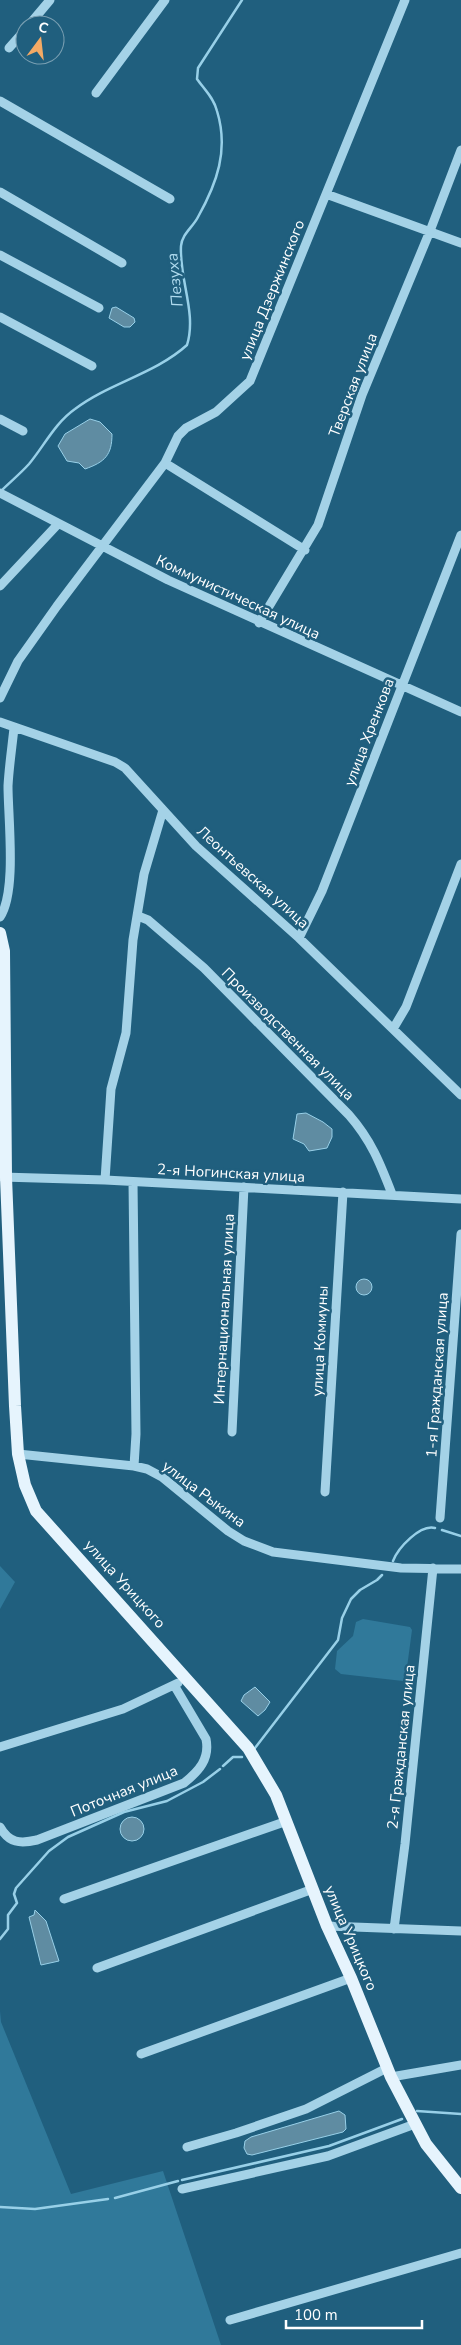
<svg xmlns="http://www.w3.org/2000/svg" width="461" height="2345" font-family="'Nunito Sans',sans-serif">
<rect width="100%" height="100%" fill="#205f7e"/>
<path fill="#30799a" d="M 0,1566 L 15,1582 L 0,1609 Z
M 363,1619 L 410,1627 L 412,1630 L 406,1675 L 403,1681 L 341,1674 L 335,1669 L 337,1651 L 353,1636 L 356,1622 Z
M 0,2011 L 1,2022 L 71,2194 L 163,2171 L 221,2345 L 0,2345 Z"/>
<path fill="#5f8ca2" stroke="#98d0e8" d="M 116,307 L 134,318 L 135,322 L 130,327 L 124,327 L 109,318 L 112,308 Z
M 90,419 L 100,422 L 112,434 C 112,455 105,462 85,469 L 79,463 L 67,461 L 58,446 L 65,434 Z
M 306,1113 L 323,1122 L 332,1129 L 332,1137 L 327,1148 L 309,1151 L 304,1144 L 293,1139 L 297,1114 Z
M356 1287a8 8 0 1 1 16 0a8 8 0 1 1-16 0Z
M 255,1687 L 270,1702 L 265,1710 L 258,1716 L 241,1701 L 244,1695 Z
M120 1829a12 12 0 1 1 24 0a12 12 0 1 1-24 0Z
M 35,1910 L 46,1921 L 59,1961 L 41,1965 L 29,1917 L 34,1915 Z
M 339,2111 L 345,2115 L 346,2129 L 343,2132 L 252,2155 L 247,2154 L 244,2148 L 245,2141 L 251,2137 Z"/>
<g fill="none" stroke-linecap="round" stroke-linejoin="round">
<path stroke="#98d0e8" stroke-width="2.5" d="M 1,491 C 10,482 20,474 29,464 C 44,446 55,423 75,409 C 109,383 155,374 187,345 C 197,313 179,279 181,246 C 182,234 193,227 198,217 C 217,183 229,150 217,111 C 214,98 204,89 197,79 L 198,68 L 242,0
M 442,1530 L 461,1536
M 393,1561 C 398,1548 420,1524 435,1528
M 255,1748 L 338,1640 L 342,1618 L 351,1599 L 360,1590 L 377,1580 L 382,1575
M 223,1766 L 233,1757 L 242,1757
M 0,1939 L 8,1929 L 8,1915 L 17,1903 L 14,1894 L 16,1888 L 49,1851 L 68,1837 L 124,1812 L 167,1801 L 203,1782 L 220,1769
M 417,2111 L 461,2114
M 182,2180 L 329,2146 L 402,2119
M 115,2198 L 178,2181
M 0,2207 L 35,2209 L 108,2199"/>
<path stroke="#a4d2e7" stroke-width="9" d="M 29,25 L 50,0
M 9,48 L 25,30
M 96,93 L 165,0
M 0,101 L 170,199
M 0,192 L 122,263
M 326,194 L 461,243
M 0,255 L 99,308
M 0,317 L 92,366
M 0,419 L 23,431
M 165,463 L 305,550
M 0,493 L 168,580 L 461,712
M 0,586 L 58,524
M 259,623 L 318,525 L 362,395 L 430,231 L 461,150
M 0,698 L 18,661 L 57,606 L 165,463 L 178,436 L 186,428 L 216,412 L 250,381 L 405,0
M 0,722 L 115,762 L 125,768 L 196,846 L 299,938 L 461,1095
M 138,916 L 148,920 L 204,968 L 349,1115 C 371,1140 380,1163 392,1194
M 0,917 C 17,892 8,818 8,786 C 9,767 12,747 14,728
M 299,938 L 322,891 L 461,535
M 393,1029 L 406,1007 L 461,864
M 2,1177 L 105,1180 L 461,1199
M 105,1180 L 111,1089 L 126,1033 L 133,940 L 144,874 L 163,810
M 133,1182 L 136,1434 L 134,1466
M 232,1432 L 244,1187
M 18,1454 L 134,1466 L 147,1469 L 162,1477 L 228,1531 L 244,1541 L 273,1552 L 401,1568 L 461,1569
M 325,1492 L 343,1192
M 440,1518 L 461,1234
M 0,1747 L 123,1709 L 178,1683
M 0,1827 C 9,1843 20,1844 37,1840 L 184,1783 C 199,1771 210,1759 206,1739 L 174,1685
M 64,1899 L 287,1821
M 327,1926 L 461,1931
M 394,1929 L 405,1844 L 433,1568
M 97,1968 L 313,1889
M 141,2054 L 351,1978
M 391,2077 L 461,2065
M 187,2147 L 236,2133 L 306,2109 L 387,2068
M 182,2189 L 328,2156 L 415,2124
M 230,2320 L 461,2253"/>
<path stroke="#e6f4fd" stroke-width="12" d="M 0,933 L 4,951 L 6,1177 L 15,1406 L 18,1454 L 25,1485 L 36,1511 L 248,1748 L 276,1795 L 327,1926 L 351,1978 L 391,2077 L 426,2144 L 461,2188"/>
</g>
<g text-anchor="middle" stroke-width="5" stroke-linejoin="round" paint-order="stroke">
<g font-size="15" fill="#fff" stroke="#205f7e">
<text transform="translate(272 290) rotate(-68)" y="5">улица Дзержинского</text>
<text transform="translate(353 385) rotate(-69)" y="5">Тверская улица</text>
<text transform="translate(238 597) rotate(25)" y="5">Коммунистическая улица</text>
<text transform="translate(369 732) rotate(-69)" y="5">улица Хренкова</text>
<text transform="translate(253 877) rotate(42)" y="5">Леонтьевская улица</text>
<text transform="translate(288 1034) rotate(45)" y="5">Производственная улица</text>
<text transform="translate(231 1173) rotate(3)" y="5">2-я Ногинская улица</text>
<text transform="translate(224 1309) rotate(-87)" y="5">Интернациональная улица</text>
<text transform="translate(320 1341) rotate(-87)" y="5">улица Коммуны</text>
<text transform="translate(437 1375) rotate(-86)" y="5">1-я Гражданская улица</text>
<text transform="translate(204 1494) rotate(37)" y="5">улица Рыкина</text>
<text transform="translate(125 1584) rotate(48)" y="5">улица Урицкого</text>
<text transform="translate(401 1747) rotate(-84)" y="5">2-я Гражданская улица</text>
<text transform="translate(124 1791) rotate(-22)" y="5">Поточная улица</text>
<text transform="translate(351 1938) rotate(67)" y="5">улица Урицкого</text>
</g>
<g font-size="16" font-style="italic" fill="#b0dbef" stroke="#205f7e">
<text transform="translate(174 280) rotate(-96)" y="6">Пезуха</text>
</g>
</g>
<g transform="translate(40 40) rotate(15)"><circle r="24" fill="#205f7e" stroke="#799fb2"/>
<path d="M0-4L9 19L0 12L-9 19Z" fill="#f4aa65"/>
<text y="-8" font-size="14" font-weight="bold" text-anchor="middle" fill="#ffffff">С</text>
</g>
<path d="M286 2320v8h136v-8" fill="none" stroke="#ffffff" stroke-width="2.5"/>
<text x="294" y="2320" font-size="15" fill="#ffffff" stroke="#205f7e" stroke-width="4" paint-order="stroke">100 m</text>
</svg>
